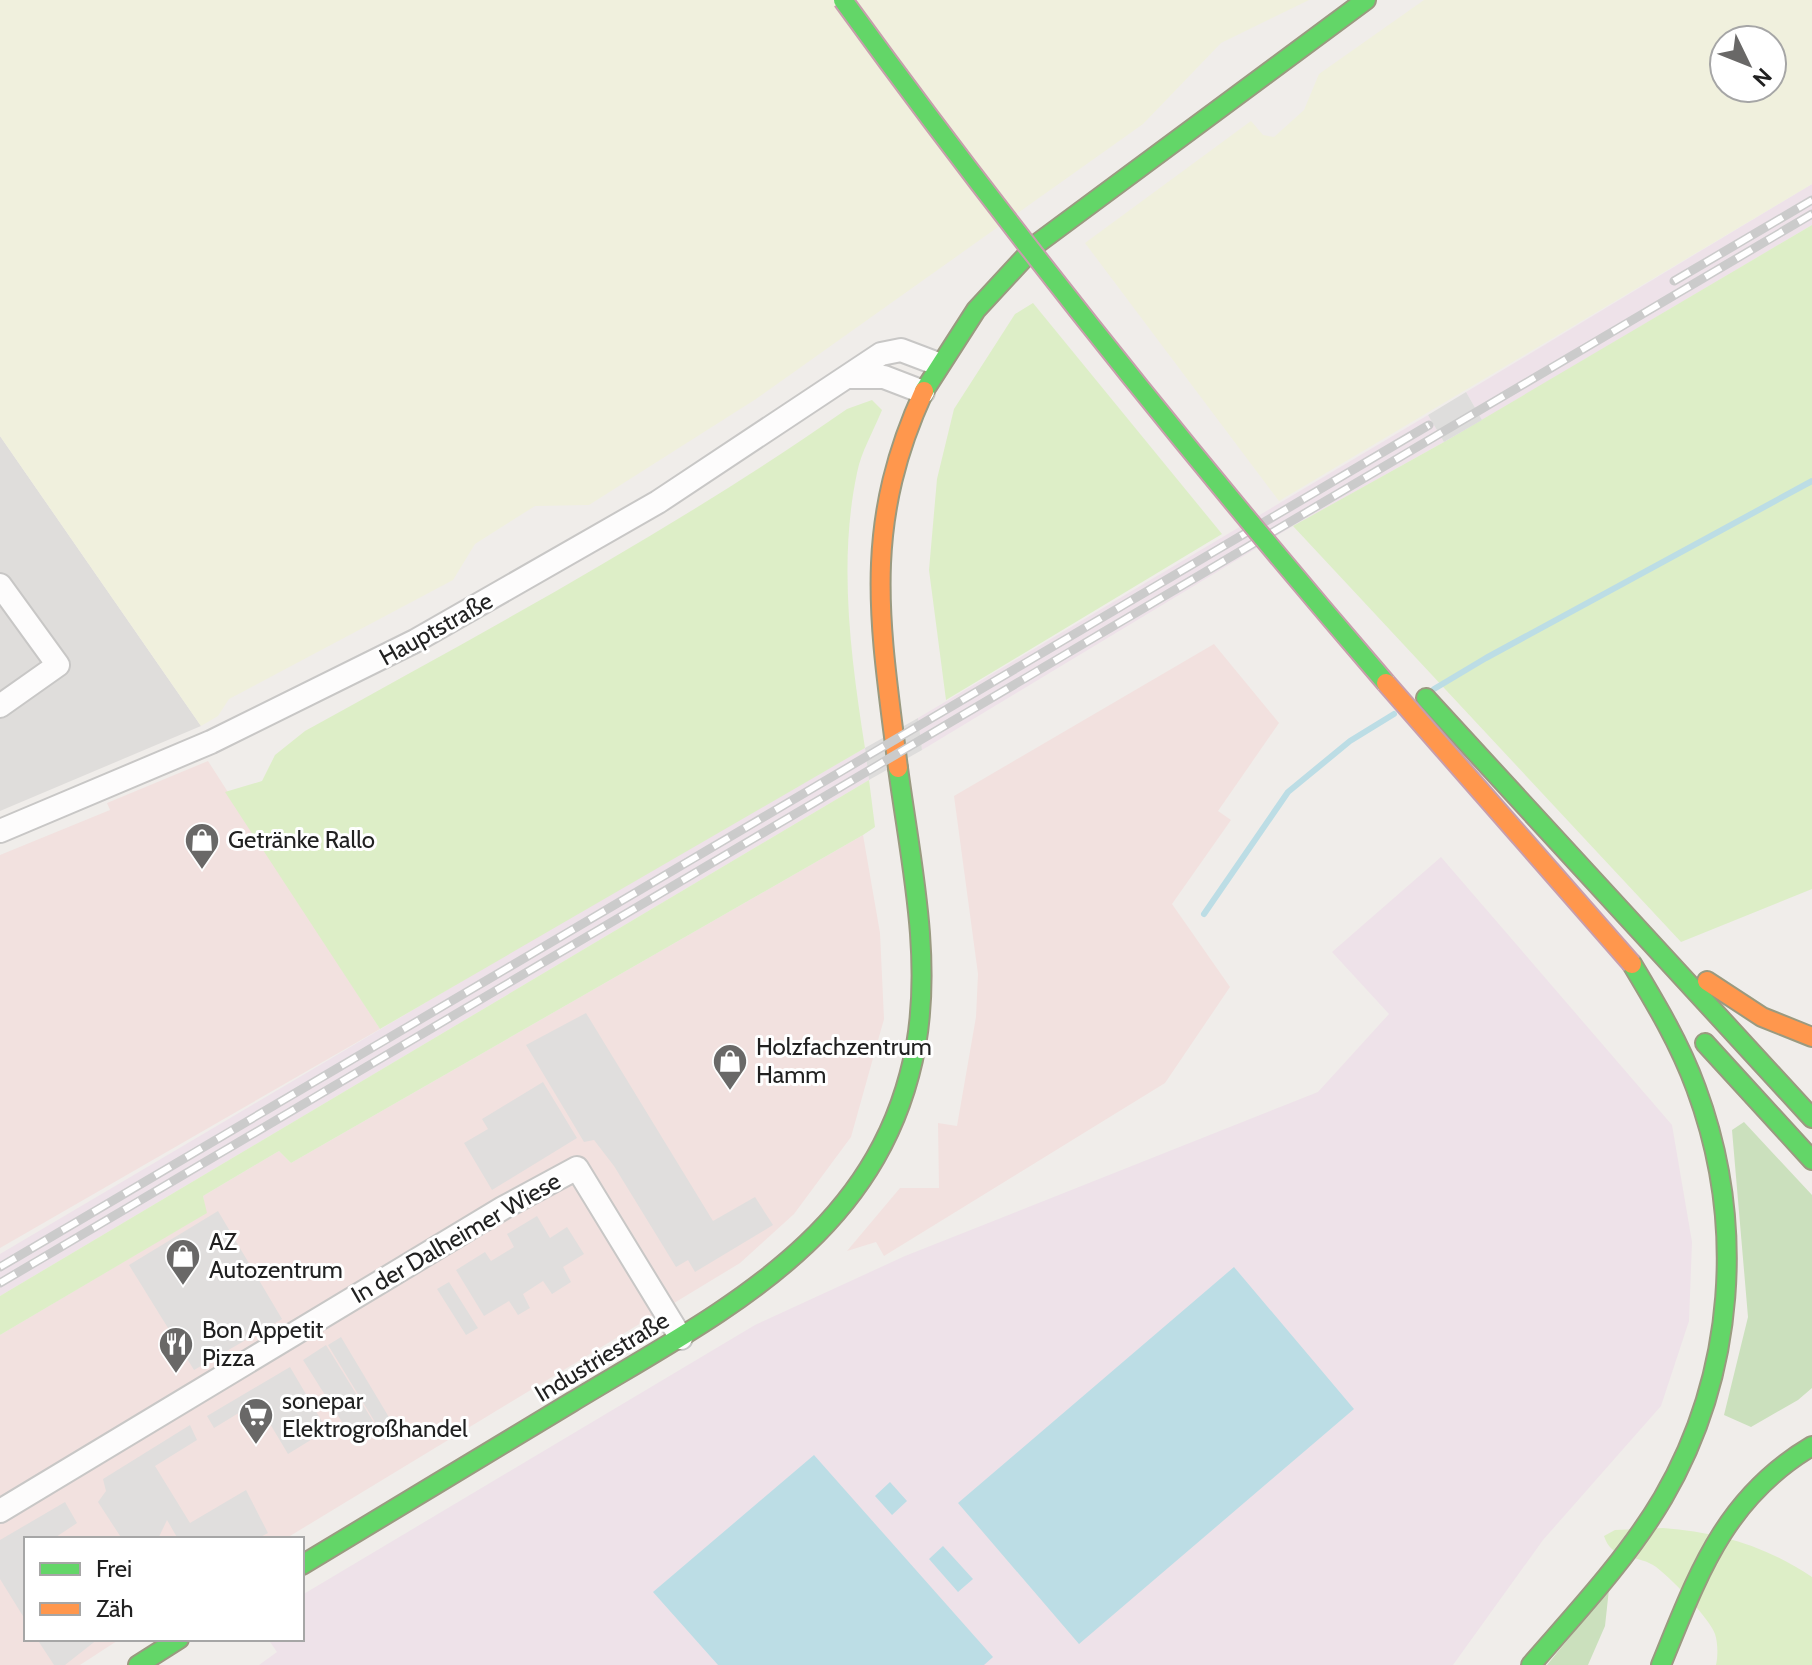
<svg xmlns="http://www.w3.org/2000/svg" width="1812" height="1665" font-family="Cabin,sans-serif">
<rect width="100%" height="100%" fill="#f0edea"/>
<path fill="#dfdddb" d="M 0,436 L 201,726 L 0,811 Z"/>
<path fill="#f2e1df" d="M 1214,644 L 1279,723 L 1218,811 L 1231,820 L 1172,904 L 1230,987 L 1165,1083 L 884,1256 L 876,1242 L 847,1251 L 900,1188 L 939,1188 L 938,1123 L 957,1126 L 976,1017 L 978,974 L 954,796 Z
M 208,761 L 380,1029 L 0,1248 L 0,855 L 110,810 L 107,803 Z
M 863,835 L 880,933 L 884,1019 L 851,1137 L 794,1214 L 740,1263 L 285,1539 L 26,1539 L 26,1639 L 120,1639 L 80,1665 L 0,1665 L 0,1335 L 206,1213 L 203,1196 L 279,1151 L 291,1163 Z"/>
<path fill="#eee2e9" d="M 1812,184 L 1812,225 L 1482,420 L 1466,392 Z
M 1428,415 L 1444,442 L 1293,526 L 922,750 L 918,718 Z
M 865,748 L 869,780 L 0,1296 L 0,1254 L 589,906 Z
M 1441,857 L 1672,1125 L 1692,1242 L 1689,1321 L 1661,1406 L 1543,1540 L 1453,1665 L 259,1665 L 277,1652 L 268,1639 L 302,1639 L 302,1595 L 755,1325 L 905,1256 L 1318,1092 L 1389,1014 L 1332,952 Z"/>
<path fill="#f0f0dd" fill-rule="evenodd" d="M 0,0 L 1309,0 L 1221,43 L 1143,124 L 756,399 L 589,505 L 535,506 L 475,544 L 453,580 L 229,699 L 218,716 L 201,726 L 0,436 Z
M 1424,0 L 1812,0 L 1812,184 L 1279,501 L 1085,243 L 1251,121 L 1263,135 L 1274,137 L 1304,110 L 1319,74 ZM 1724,40 L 1772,40 L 1772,88 L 1724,88 Z"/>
<path fill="#ddeec7" d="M 1812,225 L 1812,889 L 1681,942 L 1293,526 L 1444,442 Z
M 1033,303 L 1222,534 L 946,700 L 929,570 L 937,479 L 954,409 L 1015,314 Z
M 872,400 L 882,410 C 874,430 861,452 857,473 C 838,562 851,659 865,748 L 380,1029 L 225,792 L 262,781 L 275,755 L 305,731 C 489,629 674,530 847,409 Z
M 869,780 L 875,827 L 863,835 L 291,1163 L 279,1151 L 203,1196 L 207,1213 L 0,1335 L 0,1296 Z
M 1663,1528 C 1718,1532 1766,1546 1812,1577 L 1812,1665 L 1716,1665 C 1718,1657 1718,1643 1715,1634 C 1710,1619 1668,1574 1653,1565 C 1635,1554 1612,1561 1604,1536 L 1615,1530 Z"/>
<path fill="#cbe0bd" d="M 1744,1122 L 1812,1195 L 1812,1388 L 1798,1400 L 1751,1427 L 1724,1415 L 1748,1317 L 1732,1130 Z
M 1609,1589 L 1605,1626 L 1588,1665 L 1547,1665 Z"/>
<path fill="#e0dedd" d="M 586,1013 L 713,1221 L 755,1197 L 773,1225 L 695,1272 L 688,1260 L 676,1267 L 614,1166 L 594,1140 L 584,1142 L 526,1045 Z
M 543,1082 L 577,1138 L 492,1190 L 464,1143 L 488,1129 L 482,1119 Z
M 218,1211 L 282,1319 L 194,1370 L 129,1265 Z
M 537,1216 L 550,1238 L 567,1227 L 584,1254 L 563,1267 L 571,1282 L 552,1294 L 543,1281 L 523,1294 L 530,1308 L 518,1315 L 509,1301 L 484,1316 L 456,1270 L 485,1252 L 491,1261 L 514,1247 L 507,1234 Z
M 449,1282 L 478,1328 L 466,1335 L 437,1289 Z
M 341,1337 L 390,1419 L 378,1427 L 328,1345 Z
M 326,1345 L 376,1426 L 352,1438 L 303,1360 Z
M 290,1367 L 327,1430 L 288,1454 L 257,1402 L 214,1428 L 207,1416 Z
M 190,1425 L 197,1440 L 155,1466 L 190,1523 L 246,1490 L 268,1533 L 257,1539 L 178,1539 L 167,1520 L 158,1539 L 122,1539 L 98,1502 L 106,1491 L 103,1479 Z
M 65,1502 L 77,1523 L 53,1539 L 26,1539 L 26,1621 L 0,1579 L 0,1540 Z
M 37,1639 L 98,1639 L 65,1665 L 54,1665 Z"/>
<path fill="#bcdde5" d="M 1234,1267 L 1354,1409 L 1079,1644 L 958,1503 Z
M 814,1455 L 993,1657 L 984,1665 L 718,1665 L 653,1592 Z
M 890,1482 L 907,1501 L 892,1515 L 875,1496 Z
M 943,1546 L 973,1579 L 958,1592 L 929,1559 Z"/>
<path fill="#dedddc" d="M 1466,392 L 1482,420 L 1444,442 L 1428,415 Z
M 918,718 L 922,750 L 869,780 L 865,748 Z"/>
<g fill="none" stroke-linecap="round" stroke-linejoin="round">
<path stroke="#bcdde5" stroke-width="6" d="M 1434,689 L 1486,658 L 1812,481
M 1204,914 L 1288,792 L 1350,741 L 1394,714"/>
<g stroke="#c8c7c6" stroke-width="26">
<path id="street" d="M 848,377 L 884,377 L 923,392
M 0,585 L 58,665 L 0,706
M 0,831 L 211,742 L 415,641 L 658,502 L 881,354 L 901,350 L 938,364
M 0,1511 L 503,1208 L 577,1168 L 681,1338"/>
</g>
<g stroke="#9a9a80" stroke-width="22">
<path id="fast" d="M 924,391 L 976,310 L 1038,243 L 1366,0
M 1426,698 L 1812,1118
M 1705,1043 L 1812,1160
M 302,1565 C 392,1511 482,1456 572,1402 C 722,1311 881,1237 916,1045 C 932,954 910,858 898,768
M 138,1665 L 179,1639
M 1531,1665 C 1577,1612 1627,1559 1663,1498 C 1735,1374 1746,1223 1696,1088 C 1680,1044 1656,1004 1632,964
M 1661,1665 C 1698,1575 1724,1498 1812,1446"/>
</g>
<g stroke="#9a9a80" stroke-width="22">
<path id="slow" d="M 898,768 C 880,624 861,528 924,391
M 1707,981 L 1762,1017 L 1812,1037"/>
</g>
<use href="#street" stroke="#fdfcfc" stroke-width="22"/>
<use href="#fast" stroke="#63d668" stroke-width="18"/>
<use href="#slow" stroke="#ff974d" stroke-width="18"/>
<g stroke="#cbcbcb" stroke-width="9">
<path id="rail" d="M 1674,281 L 1812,200
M 0,1267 L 1429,425
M 0,1283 L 1812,214"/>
</g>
<use href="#rail" stroke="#fff" stroke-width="6" stroke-dasharray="18" stroke-linecap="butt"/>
<g stroke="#c89eac" stroke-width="22" stroke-linecap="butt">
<path id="fast-bridge" d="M 843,0 C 1014,236 1196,462 1386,683"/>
</g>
<g stroke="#c89eac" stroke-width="22" stroke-linecap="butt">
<path id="slow-bridge" d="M 1386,683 L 1632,964"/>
</g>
<use href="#fast-bridge" stroke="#63d668" stroke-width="18"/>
<use href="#slow-bridge" stroke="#ff974d" stroke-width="18"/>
</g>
<defs>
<g id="shop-pin" transform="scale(1.8)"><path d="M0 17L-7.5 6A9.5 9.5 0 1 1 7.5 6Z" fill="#696867" stroke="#fff"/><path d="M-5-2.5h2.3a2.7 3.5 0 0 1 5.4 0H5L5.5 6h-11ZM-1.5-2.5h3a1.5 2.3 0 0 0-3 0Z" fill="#fff"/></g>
<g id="restaurant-pin" transform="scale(1.8)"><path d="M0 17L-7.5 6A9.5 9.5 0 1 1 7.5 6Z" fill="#696867" stroke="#fff"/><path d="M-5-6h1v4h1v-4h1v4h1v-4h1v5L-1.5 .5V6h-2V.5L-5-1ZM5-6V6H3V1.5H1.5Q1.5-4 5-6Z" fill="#fff"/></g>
<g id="supermarket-pin" transform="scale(1.8)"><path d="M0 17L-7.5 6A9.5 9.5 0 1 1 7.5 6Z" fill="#696867" stroke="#fff"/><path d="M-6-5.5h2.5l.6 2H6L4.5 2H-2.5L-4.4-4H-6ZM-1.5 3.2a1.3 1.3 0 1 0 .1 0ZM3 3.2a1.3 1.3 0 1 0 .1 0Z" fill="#fff"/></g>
</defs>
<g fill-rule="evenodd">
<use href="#shop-pin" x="202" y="840"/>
<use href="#shop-pin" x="730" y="1061"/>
<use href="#shop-pin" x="183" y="1256"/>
<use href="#restaurant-pin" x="176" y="1344"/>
<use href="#supermarket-pin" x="256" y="1415"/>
</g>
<g text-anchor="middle" stroke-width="6" stroke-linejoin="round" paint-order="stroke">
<g font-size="24" fill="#212121" stroke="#fff">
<text transform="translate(436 629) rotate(-29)" y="8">Hauptstraße</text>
<text transform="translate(456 1238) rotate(-30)" y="8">In der Dalheimer Wiese</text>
<text transform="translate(602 1357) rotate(-31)" y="8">Industriestraße</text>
</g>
<g font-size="24" fill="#212121" stroke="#fff" text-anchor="start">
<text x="228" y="848">Getränke Rallo</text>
<text x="756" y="1055">Holzfachzentrum<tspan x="756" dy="28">Hamm</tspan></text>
<text x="209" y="1250">AZ<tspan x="209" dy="28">Autozentrum</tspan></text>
<text x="202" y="1338">Bon Appetit<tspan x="202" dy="28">Pizza</tspan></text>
<text x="282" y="1409">sonepar<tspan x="282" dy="28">Elektrogroßhandel</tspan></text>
</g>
</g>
<rect x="24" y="1537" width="280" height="104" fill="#ffffff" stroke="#a6a6a6" stroke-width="2"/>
<rect x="40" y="1563" width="40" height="12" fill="#63d668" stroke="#a6a6a6" stroke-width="2"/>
<text x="96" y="1577" font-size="24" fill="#212121">Frei</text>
<rect x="40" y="1603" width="40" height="12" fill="#ff974d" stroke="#a6a6a6" stroke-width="2"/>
<text x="96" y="1617" font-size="24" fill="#212121">Zäh</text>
<g transform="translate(1748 64) rotate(133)"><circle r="38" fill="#ffffff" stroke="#a6a6a6" stroke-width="2"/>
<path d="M0-6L14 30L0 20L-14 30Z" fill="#696867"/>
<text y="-12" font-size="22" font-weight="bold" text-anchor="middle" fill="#212121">N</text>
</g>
</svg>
